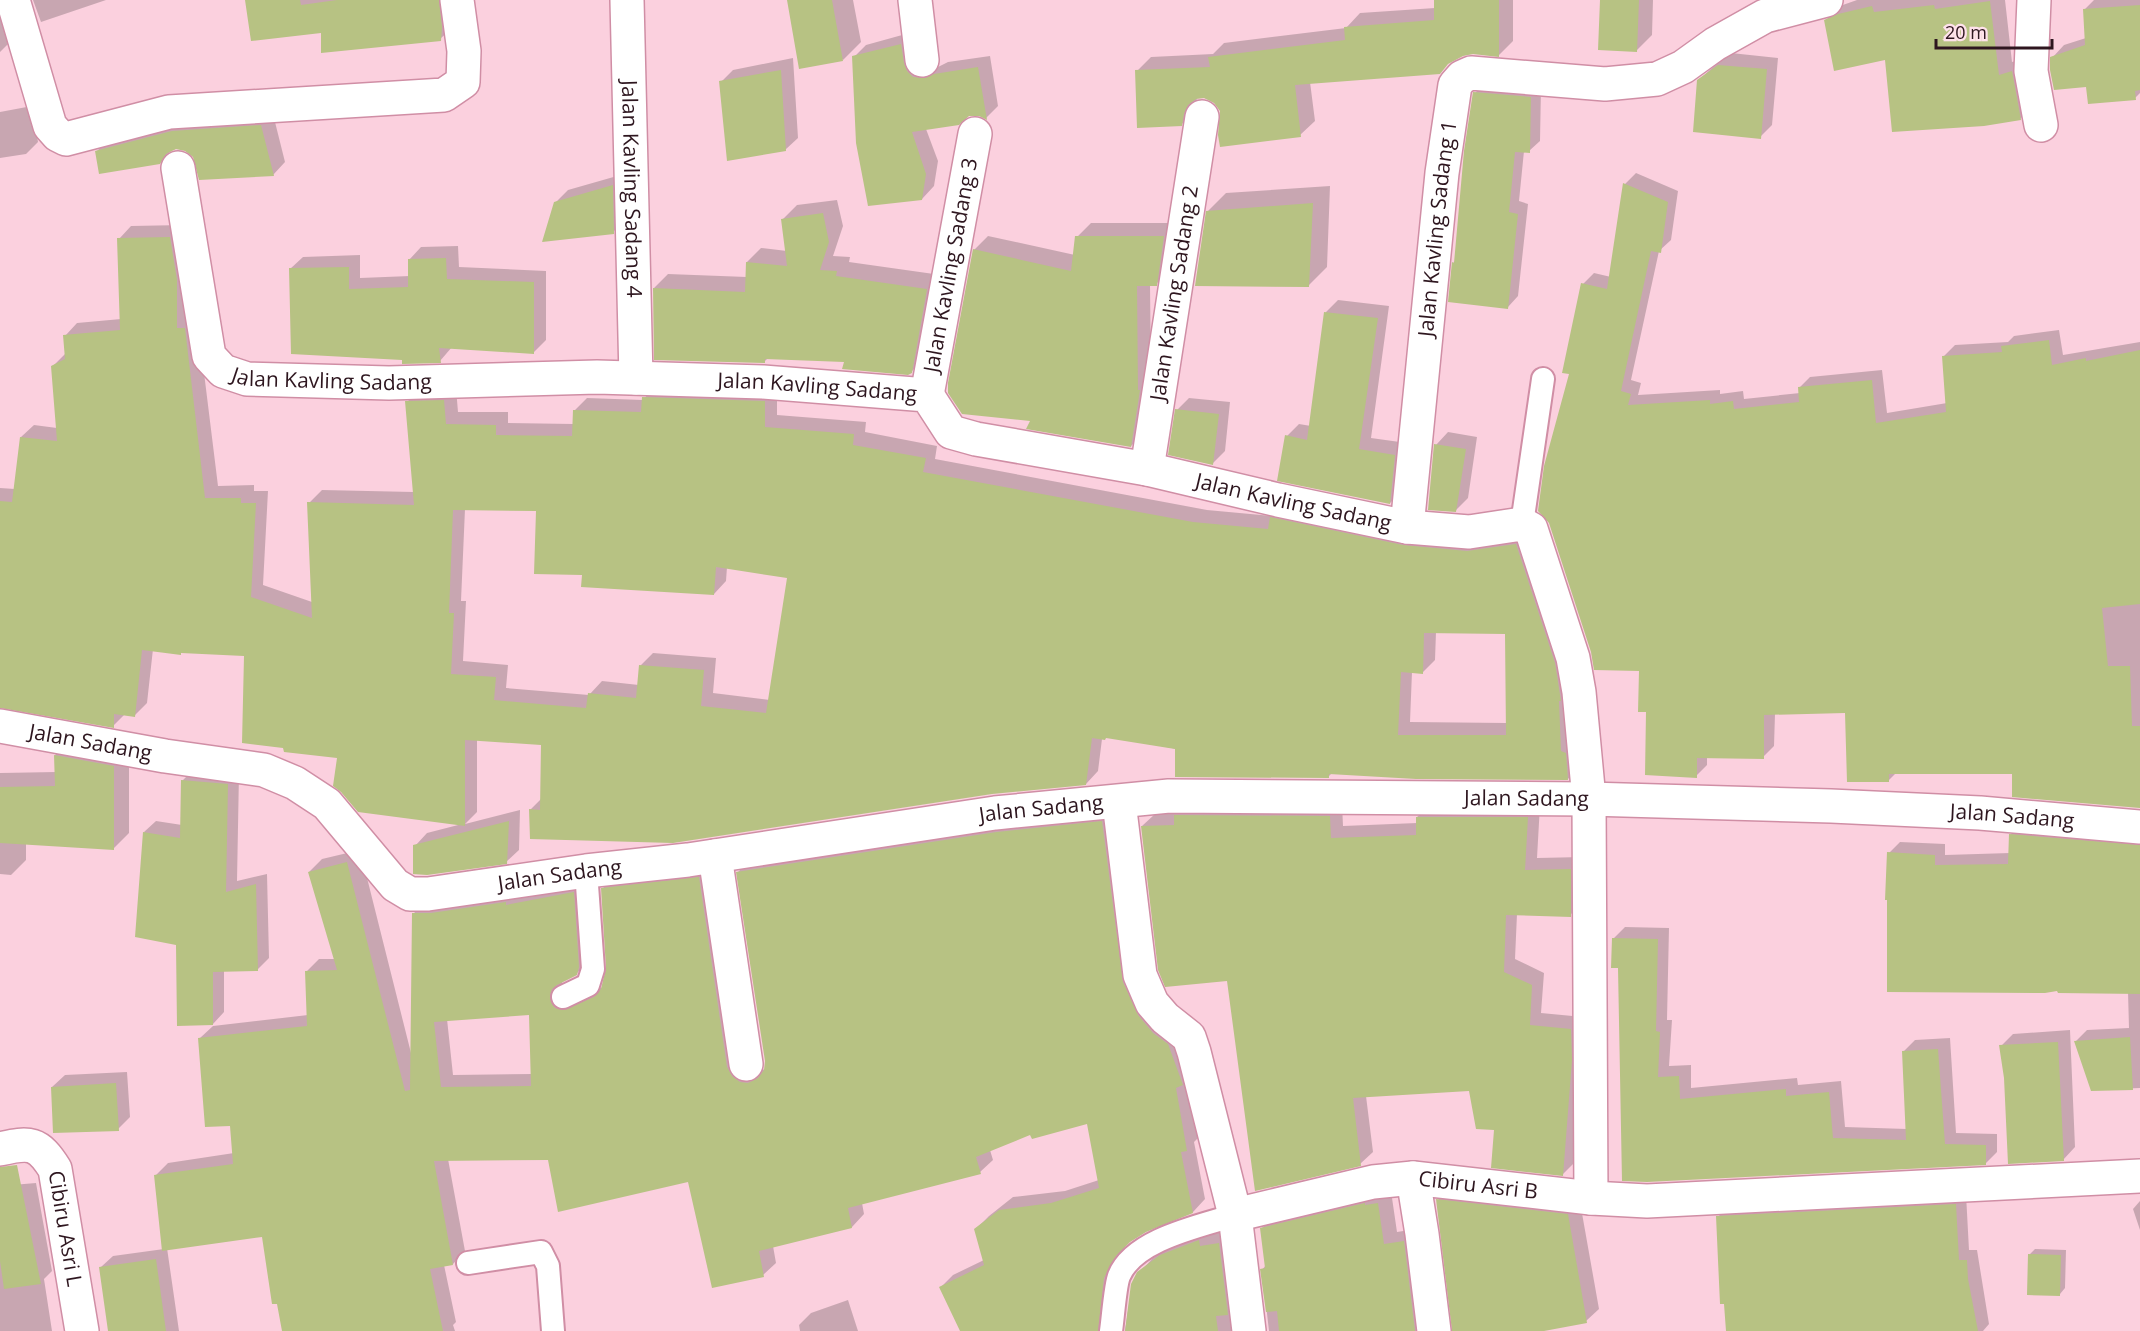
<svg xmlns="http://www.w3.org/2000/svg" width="2140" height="1331" font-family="'Open Sans',sans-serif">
<rect width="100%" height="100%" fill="#fbd0de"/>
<path fill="#0003" fill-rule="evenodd" d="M 33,0 L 106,0 L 41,22 Z
M 247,0 L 452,0 L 453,27 L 440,39 L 322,31 Z
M 788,0 L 853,0 L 861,42 L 843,60 Z
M 1435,0 L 1513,0 L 1513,41 L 1499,55 L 1472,53 L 1310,82 L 1315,121 L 1300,135 L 1221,110 L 1215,102 L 1205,97 L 1197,98 L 1195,110 L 1181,125 L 1137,71 L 1151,57 L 1213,54 L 1224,43 L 1346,28 L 1360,13 L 1435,8 Z
M 1601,0 L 1653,0 L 1652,35 L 1636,51 Z
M 1857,0 L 2005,0 L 2012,62 L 2026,58 L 2034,105 L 2020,119 L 1826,20 L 1840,6 Z
M 2094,0 L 2140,0 L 2140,93 L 2135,98 L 2088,86 L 2052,58 L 2064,45 L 2086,38 L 2084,10 Z
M 0,2 L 11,41 L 0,52 Z
M 913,32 L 925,66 L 938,67 L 948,62 L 990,56 L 998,106 L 986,118 L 979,114 L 969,115 L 926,129 L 938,161 L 934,186 L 922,199 L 854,57 L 866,45 Z
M 1731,53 L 1778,58 L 1772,125 L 1760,137 L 1699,80 L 1712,68 Z
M 793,58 L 798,138 L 785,150 L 721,82 L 733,70 Z
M 1486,82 L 1541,87 L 1540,141 L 1529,151 L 1524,151 L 1519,201 L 1528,204 L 1518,296 L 1508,307 L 1453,263 L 1456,260 L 1475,93 Z
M 32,106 L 38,142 L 26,154 L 0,158 L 0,112 Z
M 273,114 L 285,162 L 273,175 L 194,156 L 186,149 L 172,149 L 159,163 L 97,151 L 109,139 L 185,119 Z
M 1636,173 L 1678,191 L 1671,240 L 1659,251 L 1631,380 L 1641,383 L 1638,395 L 1720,390 L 1720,394 L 1743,391 L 1744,399 L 1800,393 L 1799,388 L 1810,377 L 1882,370 L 1887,413 L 1947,403 L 1944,356 L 1955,345 L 2008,342 L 2014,336 L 2059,330 L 2063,355 L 2140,342 L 2140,807 L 2013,772 L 1897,772 L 1889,780 L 1847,711 L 1775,714 L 1774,746 L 1763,757 L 1707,756 L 1707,765 L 1696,776 L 1648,711 L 1641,670 L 1571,373 L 1583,284 L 1594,273 L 1611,277 L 1625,184 Z
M 624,174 L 625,220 L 613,232 L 555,203 L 568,190 Z
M 1330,186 L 1327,267 L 1309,285 L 1208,211 L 1226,193 Z
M 837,200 L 843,226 L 833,256 L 850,257 L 849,262 L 941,275 L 926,357 L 911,372 L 845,360 L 768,358 L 764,362 L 654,288 L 668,274 L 747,277 L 747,262 L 761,248 L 787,251 L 783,219 L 797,205 Z
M 1091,223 L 1177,223 L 1170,270 L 1156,284 L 1150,284 L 1151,377 L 1145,432 L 1131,446 L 1032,419 L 974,250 L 988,236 L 1075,255 L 1077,237 Z
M 183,225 L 197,316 L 218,486 L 254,485 L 254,491 L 268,491 L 263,585 L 312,602 L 309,503 L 322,490 L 414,492 L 407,402 L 420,389 L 456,388 L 458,412 L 508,412 L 508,423 L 574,424 L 574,411 L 587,398 L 643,400 L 656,385 L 777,389 L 777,415 L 866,422 L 865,432 L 937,446 L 935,459 L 1207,510 L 1273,516 L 1284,506 L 1529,532 L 1580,766 L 1568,779 L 1333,772 L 1328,777 L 1107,736 L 1102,739 L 1098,771 L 1086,784 L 992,793 L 673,841 L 530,810 L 542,798 L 542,744 L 477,739 L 477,812 L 465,824 L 520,810 L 519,850 L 506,862 L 415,846 L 427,833 L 462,824 L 339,757 L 245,655 L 153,649 L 147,703 L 134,716 L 125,714 L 113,726 L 0,707 L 0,488 L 15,489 L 21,437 L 34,425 L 57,428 L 53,366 L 65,354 L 65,336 L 77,323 L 121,319 L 119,239 L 131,226 ZM 465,509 L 537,510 L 584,574 L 714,594 L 726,581 L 727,567 L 789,577 L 770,700 L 713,693 L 716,658 L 653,653 L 640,666 L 639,685 L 602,681 L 589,695 L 506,688 L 508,665 L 463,661 L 466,601 L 461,601 ZM 1436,632 L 1507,632 L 1507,723 L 1410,722 L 1412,672 L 1422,673 L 1435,660 Z
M 458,246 L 459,267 L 546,271 L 546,340 L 534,352 L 452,347 L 440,361 L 403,358 L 290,269 L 303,257 L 360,255 L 360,278 L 410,276 L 409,260 L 421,247 Z
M 1338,300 L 1389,306 L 1371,438 L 1407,443 L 1402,491 L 1390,503 L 1287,436 L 1299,424 L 1311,426 L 1326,312 Z
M 1189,398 L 1230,402 L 1225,451 L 1212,464 L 1177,410 Z
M 1448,432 L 1477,437 L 1468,498 L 1455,511 L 1436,445 Z
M 70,740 L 129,751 L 129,833 L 114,848 L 26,843 L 26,860 L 11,875 L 0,874 L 0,773 L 56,772 L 55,755 Z
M 194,769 L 239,773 L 237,881 L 267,874 L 269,958 L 257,970 L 224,970 L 224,1012 L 213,1024 L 178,943 L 144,832 L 156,821 L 182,825 L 182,781 Z
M 1188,803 L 1342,804 L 1343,826 L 1417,823 L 1417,817 L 1430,805 L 1540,805 L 1537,858 L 1583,857 L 1583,903 L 1570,915 L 1517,914 L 1515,959 L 1544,973 L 1541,1013 L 1583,1017 L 1575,1162 L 1563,1174 L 1471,1089 L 1366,1096 L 1373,1152 L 1360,1164 L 1228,979 L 1142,826 L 1155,814 L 1178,813 Z
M 1115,809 L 1135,969 L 1180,1031 L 1199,1137 L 1194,1142 L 1205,1199 L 1193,1212 L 1146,1230 L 1127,1243 L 1118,1258 L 1120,1331 L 961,1331 L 941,1287 L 953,1275 L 984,1260 L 976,1229 L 989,1216 L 1013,1197 L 1065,1191 L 1099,1180 L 1088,1122 L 1031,1133 L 990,1150 L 993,1160 L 980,1172 L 862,1203 L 864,1214 L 852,1227 L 773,1246 L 776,1263 L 763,1275 L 689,1181 L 549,1158 L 448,1159 L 465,1251 L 453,1264 L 444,1265 L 456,1322 L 453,1325 L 455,1331 L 284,1331 L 263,1235 L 167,1248 L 179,1331 L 110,1331 L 101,1267 L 113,1256 L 164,1249 L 156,1175 L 168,1163 L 234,1153 L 231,1124 L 200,1038 L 213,1026 L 308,1015 L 306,972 L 319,959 L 335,959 L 309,872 L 322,859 L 360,850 L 411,1053 L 414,913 L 427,901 L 586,880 L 589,961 L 576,974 L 562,981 L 563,989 L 576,998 L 603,987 L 608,968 L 602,889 L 615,876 L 712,865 L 753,1069 L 762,1070 L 765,1069 L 766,1061 L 738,872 L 751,859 ZM 531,1013 L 532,1074 L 453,1075 L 447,1019 Z
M 2021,824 L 2140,834 L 2140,1088 L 2092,1090 L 2076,1041 L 2087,1030 L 2129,1028 L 2128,992 L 1889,853 L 1900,842 L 1945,844 L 1945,855 L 2010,853 L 2010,835 Z
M 1625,927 L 1669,928 L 1667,1020 L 1672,1020 L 1669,1066 L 1691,1065 L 1691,1088 L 1797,1078 L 1798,1085 L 1841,1081 L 1845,1127 L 1907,1129 L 1903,1052 L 1915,1040 L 1950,1038 L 1956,1133 L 1997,1134 L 1997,1152 L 1985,1164 L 1647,1181 L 1620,966 L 1613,939 Z
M 2070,1030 L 2075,1147 L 2063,1160 L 2005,1078 L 2001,1046 L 2013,1034 Z
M 127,1072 L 130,1117 L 118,1129 L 52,1087 L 65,1075 Z
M 36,1183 L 52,1271 L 44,1279 L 52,1331 L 0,1331 L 0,1186 Z
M 1451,1187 L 1580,1202 L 1599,1309 L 1586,1321 L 1539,1331 L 1454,1331 L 1438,1200 Z
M 1391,1191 L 1397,1232 L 1416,1229 L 1433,1331 L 1269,1331 L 1262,1270 L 1266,1265 L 1261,1229 L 1274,1216 Z
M 1966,1194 L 1969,1250 L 1977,1250 L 1989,1324 L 1983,1331 L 1728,1331 L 1718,1217 L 1728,1206 Z
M 2140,1201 L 2140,1230 L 2133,1209 Z
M 1211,1228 L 1212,1234 L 1232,1231 L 1249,1331 L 1125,1331 L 1132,1284 L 1139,1273 L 1152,1259 L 1174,1243 Z
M 2035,1249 L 2066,1250 L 2065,1288 L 2060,1294 L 2029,1255 Z
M 848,1300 L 858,1331 L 800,1331 L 799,1325 L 811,1313 Z"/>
<path fill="#b7c283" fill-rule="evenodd" d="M 245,0 L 300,0 L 301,5 L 337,0 L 439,0 L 442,27 L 441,41 L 321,53 L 321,33 L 251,41 Z
M 787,0 L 832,0 L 843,61 L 799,69 Z
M 1434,0 L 1499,0 L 1499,57 L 1473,54 L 1463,56 L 1448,64 L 1440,74 L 1295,85 L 1301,137 L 1220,147 L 1218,135 L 1220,111 L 1214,103 L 1204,98 L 1196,99 L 1188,105 L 1184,114 L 1182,126 L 1137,128 L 1135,70 L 1210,67 L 1208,57 L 1345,40 L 1344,27 L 1434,20 Z
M 1600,0 L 1639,0 L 1637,52 L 1598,50 Z
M 1990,1 L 1999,75 L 2012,71 L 2021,120 L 1984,126 L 1892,132 L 1885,60 L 1834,71 L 1824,20 L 1838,14 L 1872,6 L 1874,12 L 1934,5 L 1935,9 Z
M 2140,5 L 2140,90 L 2135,91 L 2136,100 L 2088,104 L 2086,87 L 2054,90 L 2050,70 L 2050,57 L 2085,45 L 2083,9 Z
M 901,44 L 904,63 L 907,71 L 913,77 L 925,78 L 934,74 L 978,67 L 987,120 L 979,116 L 969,116 L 959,125 L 912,132 L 926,174 L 922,200 L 868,206 L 856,143 L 852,56 Z
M 1718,65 L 1767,69 L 1761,139 L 1693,132 L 1697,80 Z
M 781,70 L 786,151 L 727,161 L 719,81 Z
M 1473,92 L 1531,97 L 1530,153 L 1515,152 L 1509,212 L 1518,214 L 1508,309 L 1448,302 L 1452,262 L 1454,263 L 1464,151 Z
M 261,125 L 274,176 L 199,180 L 193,157 L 185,151 L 176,149 L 166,154 L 160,164 L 99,174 L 95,151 L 172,131 Z
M 1623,183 L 1668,202 L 1661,253 L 1651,251 L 1621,391 L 1631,394 L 1628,405 L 1710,400 L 1710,404 L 1733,401 L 1734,409 L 1799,402 L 1798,387 L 1872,380 L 1876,423 L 1946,412 L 1942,356 L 2002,352 L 2001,346 L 2049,340 L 2052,365 L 2086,358 L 2086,361 L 2140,350 L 2140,604 L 2102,608 L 2108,666 L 2130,666 L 2132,726 L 2140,726 L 2140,808 L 2012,797 L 2012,774 L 1889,774 L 1889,782 L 1847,782 L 1845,713 L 1764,715 L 1764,759 L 1697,758 L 1697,778 L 1645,775 L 1646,712 L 1638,712 L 1639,671 L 1594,670 L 1591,652 L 1549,523 L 1538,511 L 1544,466 L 1569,374 L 1562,373 L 1581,283 L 1607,289 Z
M 613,185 L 614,234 L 542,242 L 554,202 Z
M 1313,203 L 1309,287 L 1195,286 L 1206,211 Z
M 823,213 L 829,242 L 820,270 L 837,271 L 836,276 L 927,289 L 912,373 L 908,375 L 842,369 L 844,362 L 765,359 L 765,363 L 654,360 L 653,288 L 745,292 L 746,262 L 787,266 L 781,219 Z
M 1075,236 L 1164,236 L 1157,286 L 1137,286 L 1138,390 L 1140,390 L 1131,447 L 1026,429 L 1030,421 L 962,414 L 948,393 L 948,383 L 973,249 L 1071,271 Z
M 170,237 L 177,280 L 177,328 L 185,328 L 205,498 L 241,498 L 241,503 L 256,503 L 251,597 L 312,618 L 307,502 L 414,505 L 405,401 L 444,400 L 446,424 L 496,425 L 496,435 L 572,436 L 573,410 L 641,412 L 642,397 L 765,401 L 765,427 L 854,434 L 853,445 L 926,458 L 923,472 L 1193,522 L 1268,529 L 1270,517 L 1403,545 L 1467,551 L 1516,544 L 1555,663 L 1561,701 L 1559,701 L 1561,751 L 1566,753 L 1568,780 L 1416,779 L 1329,774 L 1329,778 L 1175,777 L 1175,749 L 1106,738 L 1105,740 L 1092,738 L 1086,785 L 992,794 L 673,843 L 530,839 L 529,809 L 540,810 L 541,745 L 465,740 L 465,826 L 358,812 L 341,792 L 333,786 L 337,758 L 284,752 L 283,748 L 242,743 L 244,656 L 181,653 L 181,655 L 142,650 L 135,717 L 114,714 L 114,728 L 0,708 L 0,501 L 12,502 L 20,437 L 57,441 L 51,366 L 65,359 L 63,335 L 120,330 L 117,238 ZM 453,510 L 536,511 L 534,574 L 582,575 L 581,587 L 714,595 L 716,567 L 787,578 L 766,713 L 701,706 L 704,670 L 639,665 L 636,698 L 588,693 L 586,708 L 494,700 L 496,677 L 451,674 L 454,613 L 449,613 ZM 1424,633 L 1505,634 L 1506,735 L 1398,735 L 1401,672 L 1423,674 Z
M 446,258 L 447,279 L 534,282 L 534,354 L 439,348 L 441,363 L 402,364 L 402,360 L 291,354 L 289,268 L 349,267 L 349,289 L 408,287 L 408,259 Z
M 1324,312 L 1378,318 L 1359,449 L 1395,455 L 1390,504 L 1277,481 L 1285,435 L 1307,440 Z
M 1175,409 L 1219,414 L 1213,465 L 1168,455 Z
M 1434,444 L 1466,449 L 1456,512 L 1428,510 Z
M 54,755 L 114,766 L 114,850 L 0,843 L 0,787 L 55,786 Z
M 181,780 L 228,784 L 226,892 L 256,884 L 258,971 L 213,972 L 213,1025 L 177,1026 L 176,945 L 135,937 L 143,832 L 180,838 Z
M 1174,815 L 1330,816 L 1331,838 L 1416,835 L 1416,817 L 1528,817 L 1525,870 L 1571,869 L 1571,917 L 1506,915 L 1504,972 L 1532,985 L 1530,1025 L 1571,1029 L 1572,1060 L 1563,1176 L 1491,1168 L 1494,1130 L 1476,1129 L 1469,1091 L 1353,1098 L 1361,1166 L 1255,1191 L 1227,981 L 1165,987 L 1158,970 L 1141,826 L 1174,825 Z
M 509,821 L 507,864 L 427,875 L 413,874 L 413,845 Z
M 1102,821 L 1123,982 L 1138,1015 L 1153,1033 L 1168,1044 L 1183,1085 L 1176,1088 L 1187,1151 L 1181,1152 L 1193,1213 L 1146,1232 L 1130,1242 L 1116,1256 L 1104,1278 L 1098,1331 L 960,1331 L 939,1287 L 984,1265 L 974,1229 L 999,1210 L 1051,1203 L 1099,1188 L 1087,1124 L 1032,1139 L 1030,1135 L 976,1157 L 981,1174 L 848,1208 L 852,1228 L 759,1251 L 764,1277 L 712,1288 L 688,1182 L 558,1212 L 548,1160 L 434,1161 L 453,1265 L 430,1269 L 443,1331 L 282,1331 L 277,1304 L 272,1304 L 262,1237 L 162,1251 L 154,1175 L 233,1164 L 230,1126 L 205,1127 L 198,1038 L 307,1026 L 305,971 L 337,970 L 308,872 L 347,862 L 405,1091 L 410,1090 L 412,913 L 431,913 L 506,902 L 506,905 L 574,892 L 579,967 L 577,975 L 557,985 L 552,989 L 550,995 L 551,1002 L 555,1008 L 563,1010 L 594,997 L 601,989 L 606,968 L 601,888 L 699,877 L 727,1067 L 732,1076 L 740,1082 L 748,1083 L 758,1078 L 764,1070 L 765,1061 L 736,872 L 997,832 ZM 529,1015 L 531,1086 L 441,1087 L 434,1022 Z
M 2009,834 L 2140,845 L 2140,994 L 2058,993 L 2057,991 L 2045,993 L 1887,992 L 1887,900 L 1885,900 L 1887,852 L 1935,855 L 1935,865 L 2008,864 Z
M 1612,938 L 1658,939 L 1656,1031 L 1660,1032 L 1658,1077 L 1679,1076 L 1680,1099 L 1786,1089 L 1786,1096 L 1829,1092 L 1833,1138 L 1906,1140 L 1902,1051 L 1938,1049 L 1945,1144 L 1986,1145 L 1986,1165 L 1647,1182 L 1622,1181 L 1618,968 L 1611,968 Z
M 2130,1037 L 2133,1090 L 2091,1091 L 2074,1041 Z
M 2058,1042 L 2064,1161 L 2008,1164 L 2004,1078 L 1999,1045 Z
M 116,1083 L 119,1131 L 53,1133 L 51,1087 Z
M 17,1165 L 41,1284 L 4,1289 L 0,1261 L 0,1167 Z
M 1436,1199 L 1568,1214 L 1587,1323 L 1544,1331 L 1452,1331 Z
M 1365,1203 L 1365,1205 L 1378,1203 L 1384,1244 L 1404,1241 L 1415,1331 L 1279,1331 L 1277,1311 L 1266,1312 L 1260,1269 L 1265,1268 L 1260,1228 Z
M 1956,1204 L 1959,1260 L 1967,1260 L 1968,1279 L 1978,1331 L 1726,1331 L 1724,1304 L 1720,1304 L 1716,1216 Z
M 1199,1240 L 1200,1246 L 1219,1243 L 1228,1315 L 1216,1316 L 1218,1331 L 1125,1331 L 1131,1284 L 1137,1272 L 1160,1255 Z
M 2028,1254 L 2061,1255 L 2060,1296 L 2027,1295 Z
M 156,1259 L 166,1331 L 108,1331 L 99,1267 Z"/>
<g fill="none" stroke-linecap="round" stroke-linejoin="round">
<g stroke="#d08ea5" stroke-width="26">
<path id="service" d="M 1522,524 L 1543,379
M 563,997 L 588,985 L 593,969 L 586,871
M 468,1263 L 541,1252 L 548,1266 L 553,1331
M 1111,1331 C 1113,1318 1115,1286 1119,1276 C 1134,1239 1201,1226 1235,1215"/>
</g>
<g stroke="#d08ea5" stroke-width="36">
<g id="minor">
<path d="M 13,0 L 50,126 L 58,135 L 66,139 L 169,112 L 444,95 L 463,82 L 464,51 L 457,0"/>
<path id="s1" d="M 627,0 L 636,378"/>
<path d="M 915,0 L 922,60"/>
<path d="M 2034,0 L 2031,71 L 2041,125"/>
<path id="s2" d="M 178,168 L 209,356 L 223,371 L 247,379 L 389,383 L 597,377 L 763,382 L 927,395 L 951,432 L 976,439 L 1147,469 L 1278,500 L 1407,527 L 1469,532 L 1522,524 L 1531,529 L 1573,658 L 1579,692 L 1589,799 L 1591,1198"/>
<path id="s3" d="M 927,395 L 975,134"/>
<path id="s4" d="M 1147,469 L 1202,117"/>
<path id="s5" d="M 1407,527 L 1442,173 L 1455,85 L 1462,77 L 1471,73 L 1605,84 L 1657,79 L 1683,67 L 1715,44 L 1765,16 L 1826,0"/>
<path id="s6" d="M 0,726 L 165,756 L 264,770 L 295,783 L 327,804 L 395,885 L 410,894 L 428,894 L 586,871 L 688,860 L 995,813 L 1169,796 L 1589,799 L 1831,806 L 1980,813 L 2140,827"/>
<path d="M 1119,802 L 1140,975 L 1152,1003 L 1165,1018 L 1189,1037 L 1194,1052 L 1235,1215 L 1249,1331"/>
<path d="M 715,856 L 746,1064"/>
<path id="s7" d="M 0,1149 C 30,1142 38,1142 55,1169 L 82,1331"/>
<path d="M 1235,1215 L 1373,1182 L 1413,1178"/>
<path id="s8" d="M 1434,1331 L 1422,1234 L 1413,1178 L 1591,1198 L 1647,1201 L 2140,1176"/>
</g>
</g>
<use href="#service" stroke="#fff" stroke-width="22"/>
<use href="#minor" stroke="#fff" stroke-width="33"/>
</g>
<g text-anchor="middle" stroke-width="5" stroke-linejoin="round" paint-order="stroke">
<g font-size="21" fill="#2e161f" stroke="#ffe2eb">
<text dy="7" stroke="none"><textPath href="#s1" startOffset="189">Jalan Kavling Sadang 4</textPath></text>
<text dy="7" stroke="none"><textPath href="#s5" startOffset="300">Jalan Kavling Sadang 1</textPath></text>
<text dy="7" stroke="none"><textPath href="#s3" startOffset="132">Jalan Kavling Sadang 3</textPath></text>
<text dy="7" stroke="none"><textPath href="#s4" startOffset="178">Jalan Kavling Sadang 2</textPath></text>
<text dy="7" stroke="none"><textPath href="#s2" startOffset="321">Jalan Kavling Sadang</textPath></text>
<text dy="7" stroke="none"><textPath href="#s2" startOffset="807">Jalan Kavling Sadang</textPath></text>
<text dy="7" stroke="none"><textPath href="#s2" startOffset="1311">Jalan Kavling Sadang</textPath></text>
<text dy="7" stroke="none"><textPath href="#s6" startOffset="92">Jalan Sadang</textPath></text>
<text dy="7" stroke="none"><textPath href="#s6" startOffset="1586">Jalan Sadang</textPath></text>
<text dy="7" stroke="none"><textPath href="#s6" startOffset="1100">Jalan Sadang</textPath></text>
<text dy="7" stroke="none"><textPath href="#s6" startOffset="2072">Jalan Sadang</textPath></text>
<text dy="7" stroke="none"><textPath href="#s6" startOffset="614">Jalan Sadang</textPath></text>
<text dy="7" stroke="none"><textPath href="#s8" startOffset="220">Cibiru Asri B</textPath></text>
<text dy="7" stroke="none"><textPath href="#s7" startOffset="126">Cibiru Asri L</textPath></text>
</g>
</g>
<path d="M1936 39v9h116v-9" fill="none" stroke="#2e161f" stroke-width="3"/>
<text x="1945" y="39" font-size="18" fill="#2e161f" stroke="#ffe2eb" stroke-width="4.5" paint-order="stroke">20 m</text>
</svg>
